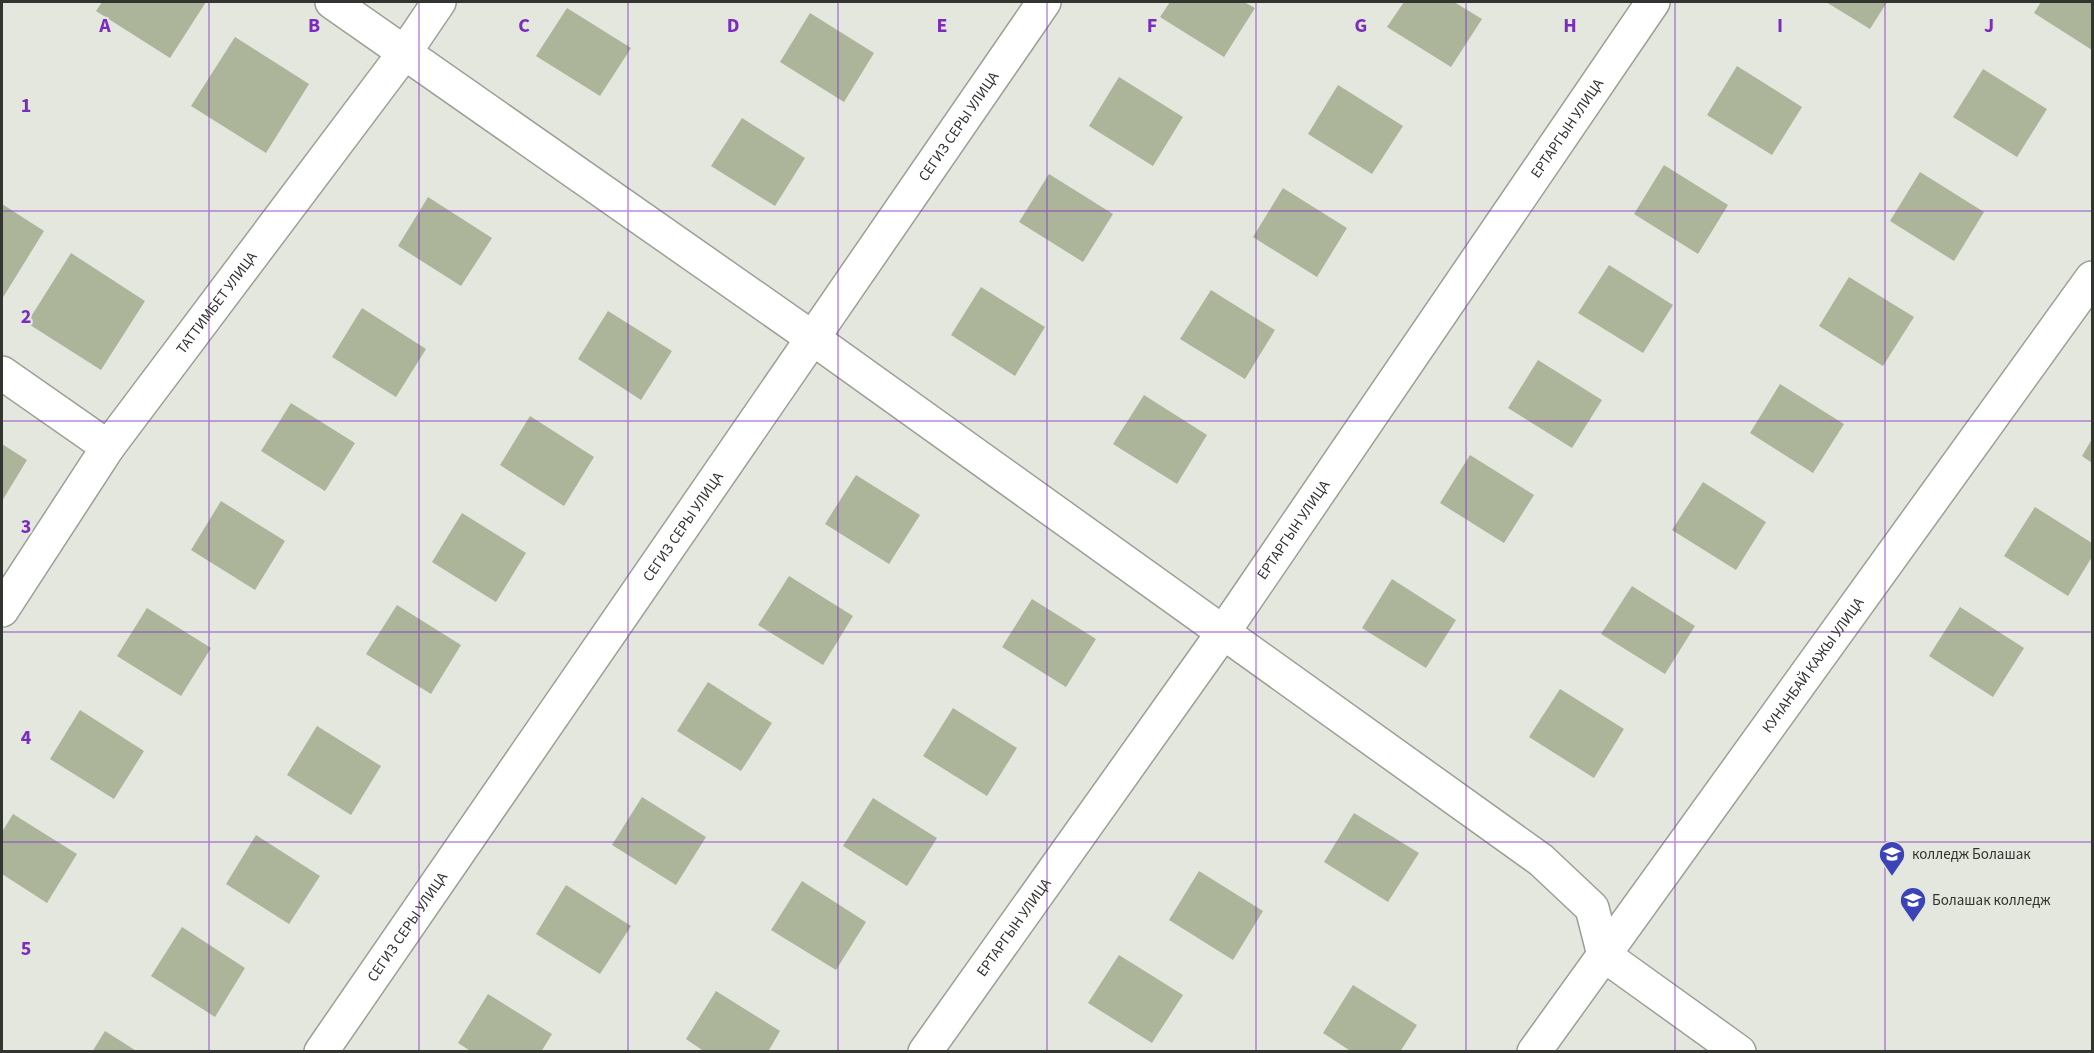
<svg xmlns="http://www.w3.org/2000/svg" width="2094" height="1053" font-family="'Source Sans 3',sans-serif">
<rect width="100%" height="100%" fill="#e4e7dd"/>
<path fill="#acb59a" d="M 102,2 L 206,2 L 170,58 L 96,11 Z
M 1170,2 L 1244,2 L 1255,8 L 1224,57 L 1160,17 Z
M 1404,2 L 1454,2 L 1482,19 L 1451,67 L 1387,27 Z
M 1826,2 L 1887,2 L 1870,29 Z
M 2041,2 L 2092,2 L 2092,50 L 2034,13 Z
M 567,8 L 631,48 L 600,96 L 536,56 Z
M 810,13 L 874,53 L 844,102 L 780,62 Z
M 235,37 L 309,84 L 266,153 L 191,106 Z
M 1737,66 L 1802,107 L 1772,155 L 1707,115 Z
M 1983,69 L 2047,109 L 2017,157 L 1953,117 Z
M 1119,77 L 1183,117 L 1153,166 L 1089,126 Z
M 1338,85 L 1403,126 L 1372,174 L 1308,134 Z
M 742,118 L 805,158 L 775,206 L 711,166 Z
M 1664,165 L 1728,205 L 1698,254 L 1634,214 Z
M 1920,172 L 1984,212 L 1954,261 L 1890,221 Z
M 1049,174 L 1113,214 L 1083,262 L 1019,222 Z
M 1283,188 L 1347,228 L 1317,277 L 1253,237 Z
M 428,197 L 492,238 L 461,286 L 398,246 Z
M 2,204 L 44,231 L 2,299 Z
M 71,253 L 145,301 L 101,370 L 27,323 Z
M 1609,265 L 1673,305 L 1643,353 L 1578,313 Z
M 1849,277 L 1914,317 L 1883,366 L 1819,326 Z
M 981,287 L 1045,327 L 1015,376 L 951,335 Z
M 1211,290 L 1275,330 L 1245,379 L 1180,339 Z
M 362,308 L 426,349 L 396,397 L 332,357 Z
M 608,311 L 672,351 L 641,400 L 578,359 Z
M 1538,360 L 1602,400 L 1572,448 L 1508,408 Z
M 1780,384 L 1844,424 L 1813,473 L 1750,433 Z
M 1144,395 L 1207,435 L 1177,484 L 1113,444 Z
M 291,403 L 355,443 L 325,491 L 261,451 Z
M 530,416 L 594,457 L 564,506 L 500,465 Z
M 2092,439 L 2092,463 L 2082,456 Z
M 2,444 L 27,460 L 2,501 Z
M 1470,455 L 1534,495 L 1504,543 L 1440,503 Z
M 856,475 L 920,515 L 889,564 L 825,524 Z
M 1703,482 L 1766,522 L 1736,570 L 1672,530 Z
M 221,501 L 285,541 L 255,590 L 191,550 Z
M 2035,507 L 2092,543 L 2092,557 L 2068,596 L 2004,556 Z
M 462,513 L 526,553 L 496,602 L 432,562 Z
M 789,576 L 853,616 L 823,665 L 758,625 Z
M 1392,579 L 1456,620 L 1426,668 L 1362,628 Z
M 1632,586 L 1695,626 L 1665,674 L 1601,634 Z
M 1032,599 L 1096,639 L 1066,687 L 1002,647 Z
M 397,605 L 461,645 L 431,694 L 366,654 Z
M 1960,607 L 2024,648 L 1993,697 L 1929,656 Z
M 147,608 L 211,648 L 181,696 L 117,656 Z
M 708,682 L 772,723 L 741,771 L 677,731 Z
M 1560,689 L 1624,729 L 1594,778 L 1529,737 Z
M 953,708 L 1017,748 L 987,796 L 923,756 Z
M 80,710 L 144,751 L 114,799 L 50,759 Z
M 317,726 L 381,766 L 351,815 L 287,775 Z
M 642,797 L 706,837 L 676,885 L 612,845 Z
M 873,798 L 937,838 L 907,886 L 843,846 Z
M 1354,813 L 1419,853 L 1388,902 L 1324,862 Z
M 13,814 L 77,854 L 47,903 L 2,874 L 2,832 Z
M 256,835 L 320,876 L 289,924 L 226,884 Z
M 1199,871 L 1263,911 L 1233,960 L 1169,920 Z
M 802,881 L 866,922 L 836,970 L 771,930 Z
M 566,885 L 631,926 L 600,974 L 536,934 Z
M 182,927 L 245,968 L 215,1017 L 151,976 Z
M 1119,955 L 1183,995 L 1152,1043 L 1088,1003 Z
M 1353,985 L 1417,1025 L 1400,1052 L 1352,1052 L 1323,1033 Z
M 716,991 L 780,1031 L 768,1052 L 705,1052 L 686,1039 Z
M 488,994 L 552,1034 L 541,1052 L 472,1052 L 458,1043 Z
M 105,1031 L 138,1052 L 92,1052 Z"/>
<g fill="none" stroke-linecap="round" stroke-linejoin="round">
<g stroke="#9b9f95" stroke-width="36">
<g id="minor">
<path d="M 332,2 L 811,337 L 1541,860 L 1592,908 L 1604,955 L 1739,1052"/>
<path d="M 2,373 L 108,447"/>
<path id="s1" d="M 2,610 L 108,447 L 405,52 L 439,2"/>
<path id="s2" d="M 321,1052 L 1044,2"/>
<path id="s3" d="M 925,1052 L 1222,634 L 1653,2"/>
<path id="s4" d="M 1534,1052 L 2092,278"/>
</g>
</g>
<use href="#minor" stroke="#fff" stroke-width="33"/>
</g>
<path fill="none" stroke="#7b2cbf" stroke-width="1.5" stroke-opacity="0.55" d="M 209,2 L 209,1052M 419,2 L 419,1052M 628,2 L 628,1052M 838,2 L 838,1052M 1047,2 L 1047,1052M 1256,2 L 1256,1052M 1466,2 L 1466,1052M 1675,2 L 1675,1052M 1885,2 L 1885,1052M 2,211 L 2092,211M 2,421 L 2092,421M 2,632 L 2092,632M 2,842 L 2092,842"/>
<defs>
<g id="university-pin" transform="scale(1.35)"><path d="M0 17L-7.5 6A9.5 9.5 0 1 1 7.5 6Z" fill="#3b43b6" stroke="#e4e7dd"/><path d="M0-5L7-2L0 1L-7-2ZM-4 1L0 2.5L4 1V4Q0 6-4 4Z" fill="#fff"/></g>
</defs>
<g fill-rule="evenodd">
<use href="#university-pin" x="1892" y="854"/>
<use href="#university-pin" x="1913" y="900"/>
</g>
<g text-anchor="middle" stroke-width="4.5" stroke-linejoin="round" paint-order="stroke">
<g font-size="15" fill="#323430" stroke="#e4e7dd">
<text dy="5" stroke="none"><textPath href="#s2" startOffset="1124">СЕГИЗ СЕРЫ УЛИЦА</textPath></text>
<text dy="5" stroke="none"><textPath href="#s3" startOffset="1125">ЕРТАРГЫН УЛИЦА</textPath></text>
<text dy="5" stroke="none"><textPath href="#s1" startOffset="375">ТАТТИМБЕТ УЛИЦА</textPath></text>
<text dy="5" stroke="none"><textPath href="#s2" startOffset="638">СЕГИЗ СЕРЫ УЛИЦА</textPath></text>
<text dy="5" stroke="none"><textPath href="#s3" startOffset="639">ЕРТАРГЫН УЛИЦА</textPath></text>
<text dy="5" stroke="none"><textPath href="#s4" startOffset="477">КУНАНБАЙ КАЖЫ УЛИЦА</textPath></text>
<text dy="5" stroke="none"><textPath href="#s3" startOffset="153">ЕРТАРГЫН УЛИЦА</textPath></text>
<text dy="5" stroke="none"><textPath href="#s2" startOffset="152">СЕГИЗ СЕРЫ УЛИЦА</textPath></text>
</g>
<g font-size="15" fill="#323430" stroke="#e4e7dd" text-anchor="start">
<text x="1912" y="859">колледж Болашак</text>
<text x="1932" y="905">Болашак колледж</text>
</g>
</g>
<g font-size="20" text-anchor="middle" font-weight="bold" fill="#7b2cbf" stroke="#e4e7dd" stroke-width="4.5" stroke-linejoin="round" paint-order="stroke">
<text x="105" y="32">A</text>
<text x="314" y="32">B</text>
<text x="524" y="32">C</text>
<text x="733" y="32">D</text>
<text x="942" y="32">E</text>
<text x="1152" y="32">F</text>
<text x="1361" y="32">G</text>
<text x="1570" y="32">H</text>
<text x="1780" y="32">I</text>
<text x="1989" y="32">J</text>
<text x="26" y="112">1</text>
<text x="26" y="323">2</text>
<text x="26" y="533">3</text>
<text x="26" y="744">4</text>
<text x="26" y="955">5</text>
</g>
<rect width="2094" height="1053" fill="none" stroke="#323430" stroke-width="6"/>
</svg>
